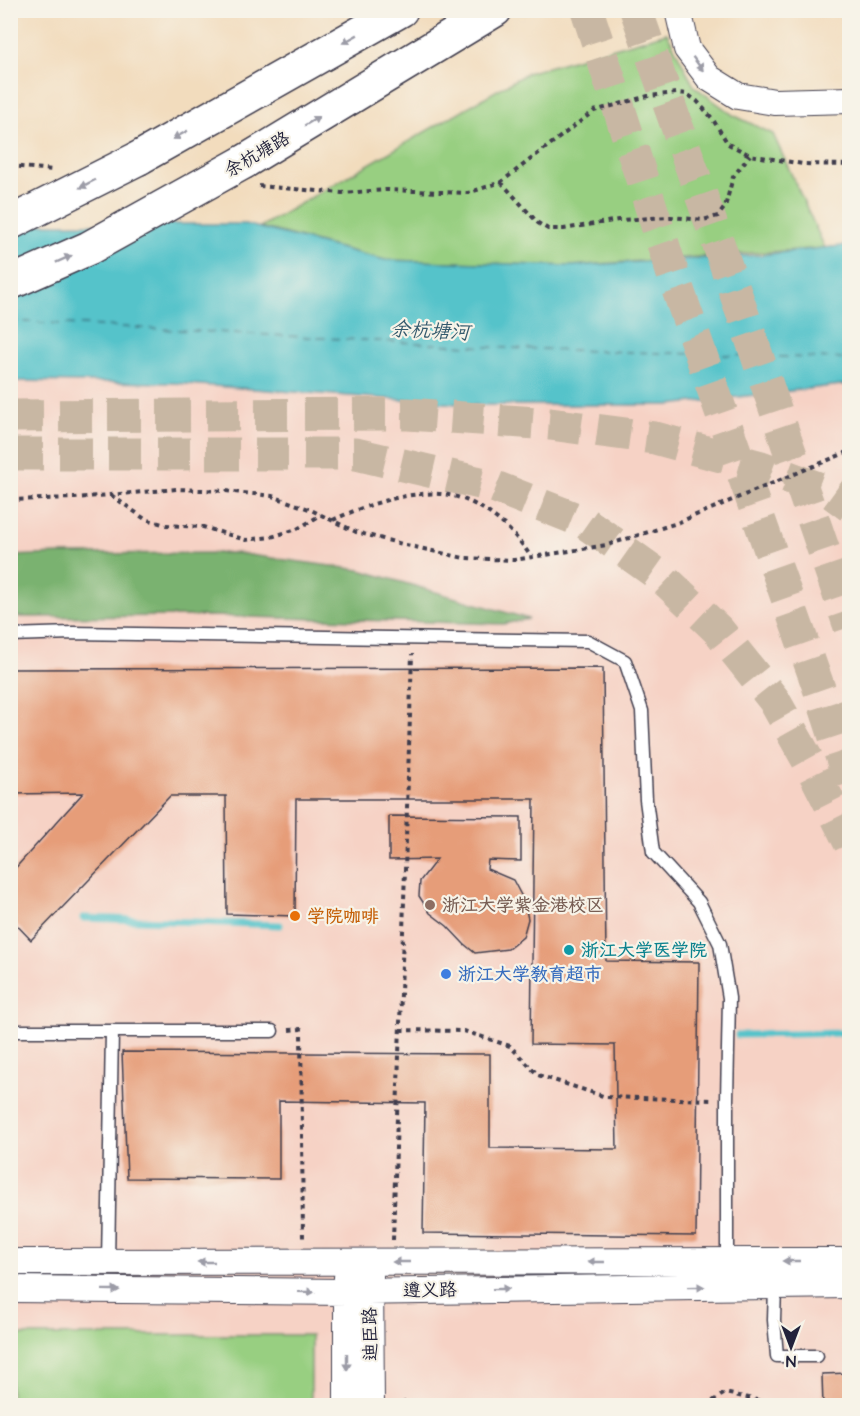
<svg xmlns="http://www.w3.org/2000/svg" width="860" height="1416" font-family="'Architects Daughter','LXGW WenKai TC',sans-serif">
<rect width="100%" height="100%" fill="#f7f3e8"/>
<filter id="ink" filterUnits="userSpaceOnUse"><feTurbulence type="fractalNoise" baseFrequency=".0167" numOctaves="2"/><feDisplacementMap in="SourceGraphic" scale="12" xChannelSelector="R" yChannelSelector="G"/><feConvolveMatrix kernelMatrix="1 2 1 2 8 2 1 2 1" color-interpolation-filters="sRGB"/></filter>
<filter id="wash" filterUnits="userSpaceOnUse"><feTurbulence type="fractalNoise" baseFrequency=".008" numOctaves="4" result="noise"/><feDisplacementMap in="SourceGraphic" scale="24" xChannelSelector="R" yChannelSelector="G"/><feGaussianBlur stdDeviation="1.35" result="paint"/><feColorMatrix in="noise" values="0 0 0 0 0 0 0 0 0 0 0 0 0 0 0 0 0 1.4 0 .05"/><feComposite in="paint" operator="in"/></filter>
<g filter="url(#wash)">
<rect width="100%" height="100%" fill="#f2dcbd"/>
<path fill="#f6d2c5" d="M 11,381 L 173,383 L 471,405 L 669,405 L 849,384 L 849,1405 L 11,1406 Z"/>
<path fill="#98cf81" stroke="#5d785e" stroke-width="1.5" d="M 667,33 L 694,86 L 733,115 L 773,134 L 825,248 L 571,266 L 385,260 L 260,227 L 527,73 Z
M 11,1335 L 311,1335 L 311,1405 L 11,1405 Z"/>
<path fill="#7ab26f" stroke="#4e6a55" stroke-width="1.5" d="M 236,553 L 360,570 L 529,619 L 503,624 L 210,616 L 11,617 L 11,556 L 61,554 Z"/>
<path fill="#55c3ca" stroke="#3c7282" stroke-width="1.5" d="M 11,224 L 245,224 L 385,260 L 571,266 L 760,255 L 849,245 L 849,384 L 669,405 L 471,405 L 173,383 L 11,381 Z"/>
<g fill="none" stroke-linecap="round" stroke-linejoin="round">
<path stroke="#55c3ca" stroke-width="7" d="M 83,918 L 280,925
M 738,1035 L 850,1033"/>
<path stroke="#345a6d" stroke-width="1.5" stroke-dasharray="8 6" stroke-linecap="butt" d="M 10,321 L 509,348 L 850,359"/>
</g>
<g id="blocks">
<path fill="#e69d79" d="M 603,668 L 606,961 L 699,962 L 696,1236 L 423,1233 L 425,1103 L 279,1101 L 279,1179 L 127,1178 L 122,1052 L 490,1054 L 490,1148 L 617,1149 L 615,1045 L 531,1044 L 534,799 L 296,799 L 295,916 L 227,914 L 226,796 L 170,796 L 31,940 L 10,918 L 10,874 L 83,793 L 10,794 L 10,669 Z
M 389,816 L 521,817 L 521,861 L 488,860 L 487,869 L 513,880 L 524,901 L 528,919 L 523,937 L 508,949 L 475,953 L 464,944 L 447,926 L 430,913 L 419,896 L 420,881 L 437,859 L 389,860 Z
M 850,1373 L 850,1406 L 823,1406 L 822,1374 Z"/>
</g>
</g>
<g filter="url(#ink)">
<use href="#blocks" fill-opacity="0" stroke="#413e4e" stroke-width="1.5"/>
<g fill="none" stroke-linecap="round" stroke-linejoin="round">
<path stroke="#c8b7a3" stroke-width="33" stroke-dasharray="33 16" stroke-linecap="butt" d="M 587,10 L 677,287 L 821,694 L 850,783
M 636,10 L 730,277 L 850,627
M 10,416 L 408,414 L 550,424 L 655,438 L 761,467 L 832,493 L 850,506
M 10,454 L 356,454 L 493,486 L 584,522 L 663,578 L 719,631 L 774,700 L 811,766 L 850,843"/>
<g stroke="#413e4e" stroke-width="15">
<path id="service" d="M 10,635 L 73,633 L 588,641 L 625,661 L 642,711 L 646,800 L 653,852 L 699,902 L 720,944 L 729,998 L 727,1100 L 727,1262
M 10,1031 L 272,1031
M 108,1262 L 112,1031
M 775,1287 L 774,1320 L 777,1356 L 817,1356"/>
</g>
<g stroke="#413e4e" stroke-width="28">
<path id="minor" d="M 678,10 L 687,49 L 709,78 L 738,96 L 775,102 L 850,100
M 10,1262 L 850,1261
M 370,1274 L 371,1406
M 347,1277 L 347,1406
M 10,1289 L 347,1292 L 850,1285"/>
</g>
<g stroke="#413e4e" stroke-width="36">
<path id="primary" d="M 139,158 L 401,10
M 244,162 L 495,10"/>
</g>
<path stroke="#413e4e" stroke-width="4" stroke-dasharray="4.5 4.5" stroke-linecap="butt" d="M 10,166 L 54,170
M 501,182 L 538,223 L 548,229 L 564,229 L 618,220 L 671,217 L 703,220 L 718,216 L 725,207 L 733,177 L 750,155
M 259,186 L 342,193 L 386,190 L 468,193 L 501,182 L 594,111 L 648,96 L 677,93 L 687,94 L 697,101 L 712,118 L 728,144 L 750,155 L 803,164 L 850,165
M 111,495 L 145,519 L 166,525 L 203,527 L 246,540 L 271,537 L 297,529 L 321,515
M 10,500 L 75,498 L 177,489 L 226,491 L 272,496 L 309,509 L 356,532 L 406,545 L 464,558 L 514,560 L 607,545 L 677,523 L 850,451
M 333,520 C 365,505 417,487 453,496 C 485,504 514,530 531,557
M 289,1030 L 301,1029 L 303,1240
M 400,1030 L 464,1031 L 510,1046 L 538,1075 L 606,1097 L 711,1100
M 393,1240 L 412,654
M 403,1401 L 406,1406
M 705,1406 L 725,1393 L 766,1402 L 769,1406"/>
<use href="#service" stroke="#fff" stroke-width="12"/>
<use href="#minor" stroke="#fff" stroke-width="26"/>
<use href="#primary" stroke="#fff" stroke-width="33"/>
<g stroke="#413e4e" stroke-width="36" stroke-linecap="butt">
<path id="primary-bridge" d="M 10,223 L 139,158
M 10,283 L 89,248 L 244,162"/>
</g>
<use href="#primary-bridge" stroke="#fff" stroke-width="33"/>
</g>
<defs><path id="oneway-solid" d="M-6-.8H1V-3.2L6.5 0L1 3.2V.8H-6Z" transform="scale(1.5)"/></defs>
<g fill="#9c9ca7">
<use href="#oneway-solid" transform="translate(350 39) rotate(151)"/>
<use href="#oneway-solid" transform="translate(698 64) rotate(53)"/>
<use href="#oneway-solid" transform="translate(312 121) rotate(-31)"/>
<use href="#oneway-solid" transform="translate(180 135) rotate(151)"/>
<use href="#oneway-solid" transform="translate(87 184) rotate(153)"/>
<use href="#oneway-solid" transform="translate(64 259) rotate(-24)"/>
<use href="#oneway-solid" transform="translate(791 1261) rotate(180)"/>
<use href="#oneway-solid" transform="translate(206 1262) rotate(180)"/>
<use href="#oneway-solid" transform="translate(401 1262) rotate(180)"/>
<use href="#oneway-solid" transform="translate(596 1262) rotate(180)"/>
<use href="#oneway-solid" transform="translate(696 1287) rotate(-1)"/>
<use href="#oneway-solid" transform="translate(501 1289) rotate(-1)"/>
<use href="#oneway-solid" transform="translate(111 1290) rotate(1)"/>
<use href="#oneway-solid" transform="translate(306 1292) rotate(1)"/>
<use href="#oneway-solid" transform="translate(347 1362) rotate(90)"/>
</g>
</g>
<circle fill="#8d6e63" stroke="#f7f3e8" stroke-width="2" cx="430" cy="905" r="6"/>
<circle fill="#e8710a" stroke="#f7f3e8" stroke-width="2" cx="295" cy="916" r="6"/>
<circle fill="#0f9aa8" stroke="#f7f3e8" stroke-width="2" cx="569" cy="950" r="6"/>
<circle fill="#3f7fe0" stroke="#f7f3e8" stroke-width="2" cx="446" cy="974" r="6"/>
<g text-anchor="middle" stroke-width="4.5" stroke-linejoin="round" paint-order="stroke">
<g font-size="18" fill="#22223b" stroke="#f7f3e8">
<text transform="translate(257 154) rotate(-30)" y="6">余杭塘路</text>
<text transform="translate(430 1290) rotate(-1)" y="6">遵义路</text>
<text transform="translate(370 1334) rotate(-91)" y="6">迪臣路</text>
</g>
<g font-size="18" font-weight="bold" fill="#785e54" stroke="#f7f3e8" text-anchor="start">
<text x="442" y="911">浙江大学紫金港校区</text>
</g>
<g font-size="18" font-weight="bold" fill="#c56008" stroke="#f7f3e8" text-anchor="start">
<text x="307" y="922">学院咖啡</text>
</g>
<g font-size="18" font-weight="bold" fill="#0d838f" stroke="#f7f3e8" text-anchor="start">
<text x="581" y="956">浙江大学医学院</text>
</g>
<g font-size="18" font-weight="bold" fill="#366cbe" stroke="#f7f3e8" text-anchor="start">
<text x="458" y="980">浙江大学教育超市</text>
</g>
<g font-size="20" font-style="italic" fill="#345a6d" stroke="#f7f3e8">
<text transform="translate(430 330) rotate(3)" y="7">余杭塘河</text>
</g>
</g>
<rect width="860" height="1416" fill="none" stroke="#f7f3e8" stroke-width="36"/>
<g transform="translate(791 1347) rotate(180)" stroke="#f7f3e8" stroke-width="4.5" paint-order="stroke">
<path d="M0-4.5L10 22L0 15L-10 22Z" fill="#22223b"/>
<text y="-9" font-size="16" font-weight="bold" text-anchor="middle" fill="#22223b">N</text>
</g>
</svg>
